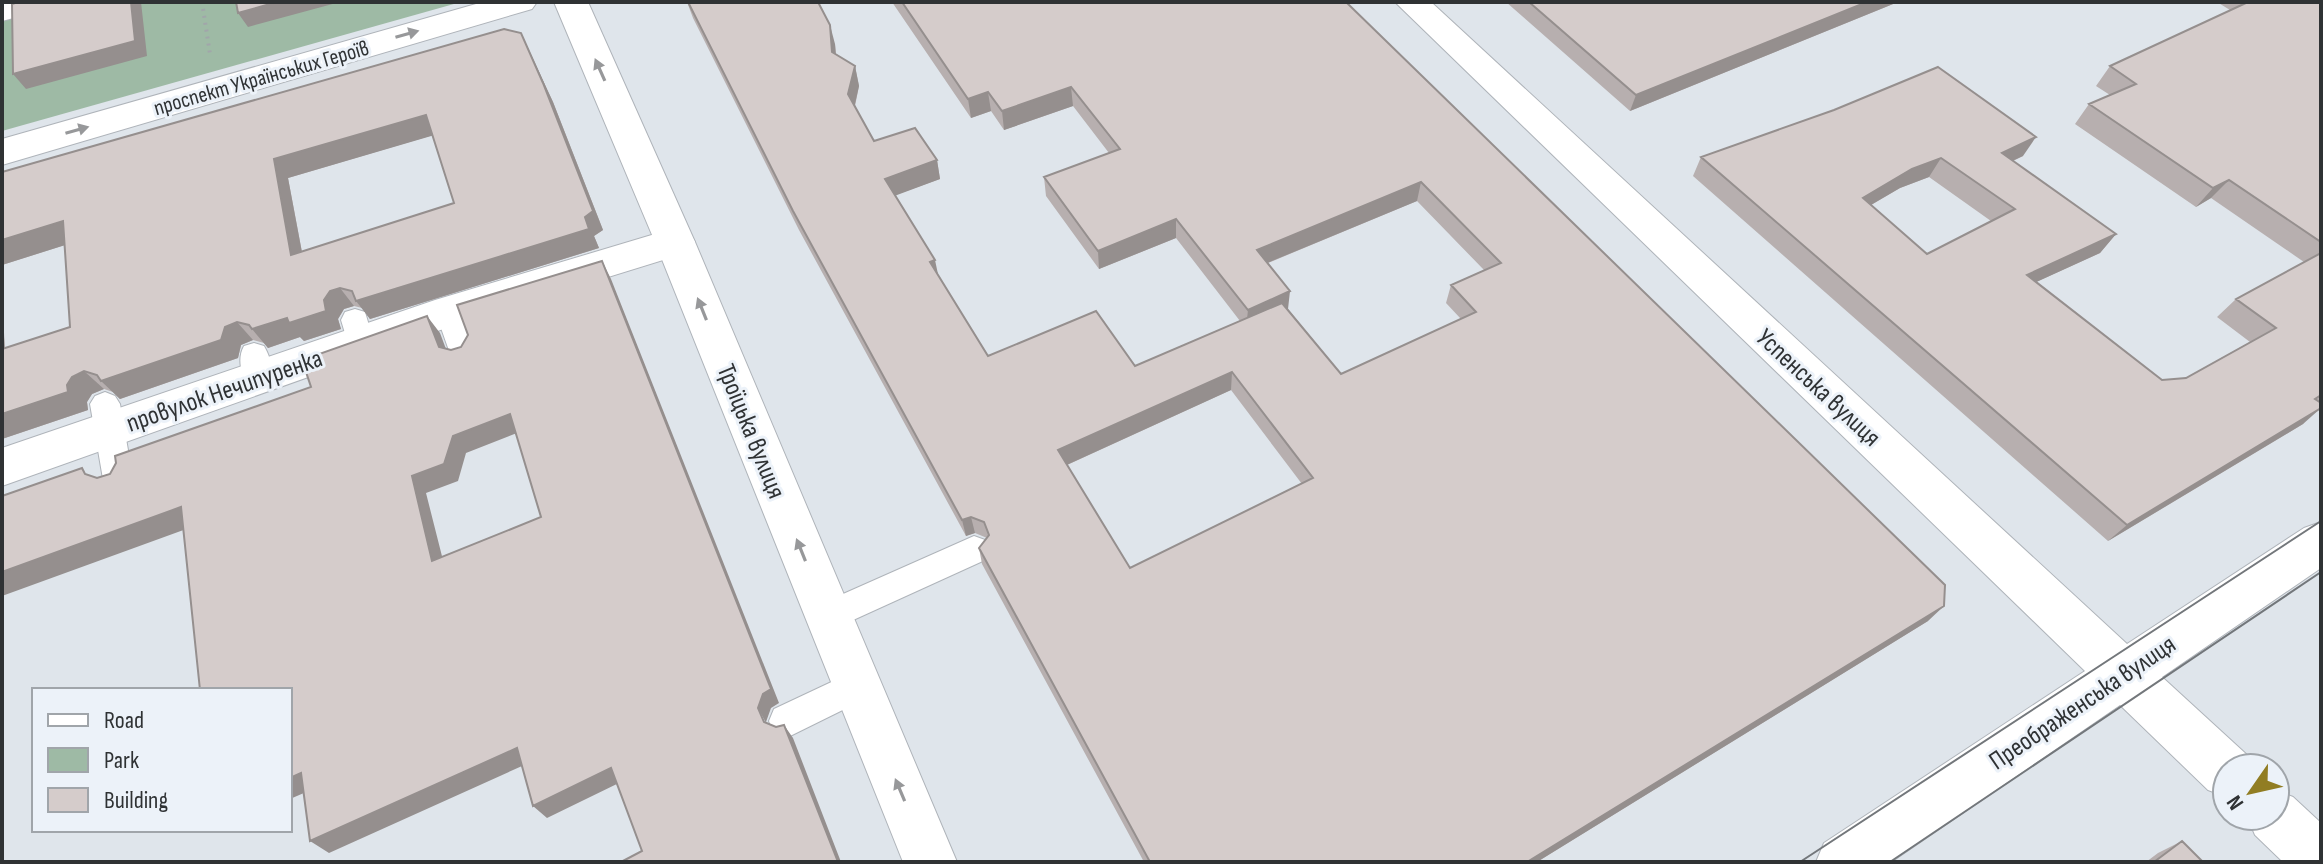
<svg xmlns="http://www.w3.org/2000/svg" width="2323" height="864" font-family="'Sofia Sans Condensed',sans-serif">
<rect width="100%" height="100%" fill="#dfe5eb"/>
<path fill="#9ebaa5" d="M 53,2 L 461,2 L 2,131 L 2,15 Z"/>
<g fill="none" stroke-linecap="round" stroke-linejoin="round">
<g stroke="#afb4ba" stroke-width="2">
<path id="lane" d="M 449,300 L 459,304 L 477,354 L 473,362 L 463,365 L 453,362 L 435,311 L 439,304 Z
M 355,309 L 365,312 L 374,342 L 370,350 L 360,353 L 350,350 L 341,320 L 345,312 Z
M 254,343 L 264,346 C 271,358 275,374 268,386 L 258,389 L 248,386 C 241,374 237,358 244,346 Z
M 105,392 L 115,396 L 120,404 L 133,479 L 129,488 L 118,492 L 107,488 L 103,479 L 90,404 L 95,396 Z
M 974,536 L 985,540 L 990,550 L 985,560 L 840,626 L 828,631 L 816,626 L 811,616 L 816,606 Z
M 857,670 L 869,675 L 874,686 L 869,697 L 786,738 L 774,733 L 769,721 L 774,709 Z"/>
</g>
<g stroke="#afb4ba" stroke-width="2">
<path id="street" d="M 2,2 L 53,2 L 48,9 L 2,21 Z
M 483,2 L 537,2 L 532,9 L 2,165 L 2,139 Z
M 675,228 L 689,232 L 695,242 L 689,252 L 463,322 L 2,486 L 2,448 L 435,300 Z"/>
</g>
<g stroke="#afb4ba" stroke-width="2">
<path id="secondary" d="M 554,2 L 588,2 L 695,242 L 957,862 L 903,862 L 655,242 Z
M 1395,2 L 1431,2 L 2127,644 L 2304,528 L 2321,522 L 2321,568 L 2162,677 L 2246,754 L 2252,768 L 2227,768 L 2227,797 L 2208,790 L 2120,705 L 1891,862 L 1816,862 L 1824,843 L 2085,671 Z
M 2275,790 L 2293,797 L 2321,823 L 2321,862 L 2283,862 L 2255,835 L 2247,816 L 2275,816 Z"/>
</g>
<path stroke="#a1a6aa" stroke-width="4" stroke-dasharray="2 5" stroke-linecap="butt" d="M 202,2 L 210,54"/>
<use href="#lane" fill="#fff" fill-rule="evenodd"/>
<use href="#street" fill="#fff" fill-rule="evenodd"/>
<use href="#secondary" fill="#fff" fill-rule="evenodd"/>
<path stroke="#73777b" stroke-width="2" d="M 1800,862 L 2321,521
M 1890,862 L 2321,572"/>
</g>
<path fill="#b7afaf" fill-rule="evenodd" d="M 687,2 L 835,44 L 836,54 L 855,66 L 859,86 L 855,106 L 874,141 L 937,160 L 940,179 L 895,195 L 938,276 L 988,356 L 1135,366 L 1240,321 L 1176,238 L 1099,269 L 1046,196 L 1044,177 L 1109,153 L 1073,106 L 1004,130 L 991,111 L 971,118 L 892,2 L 1346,2 L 1928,621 L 1537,862 L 1144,862 L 982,564 L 979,548 L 987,538 L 975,533 L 966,536 L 799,230 L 693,18 ZM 1417,201 L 1484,270 L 1451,285 L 1446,303 L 1461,319 L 1341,374 L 1288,309 L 1268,263 ZM 1231,390 L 1302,484 L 1130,568 L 1067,465 Z
M 1506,2 L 1898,2 L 1630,111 Z
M 2217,2 L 2321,2 L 2321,400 L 2319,401 L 2303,424 L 2108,541 L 1693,176 L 1701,157 L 2023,156 L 2013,161 L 2116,234 L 2100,253 L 2036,282 L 2162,380 L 2186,378 L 2250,342 L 2217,317 L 2236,299 L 2304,262 L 2211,198 L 2196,207 L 2075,124 L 2089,104 L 2110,95 L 2096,86 L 2110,66 L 2230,10 ZM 1929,177 L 1991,221 L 1927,254 L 1871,205 L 1900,188 Z
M 521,33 L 553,102 L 603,230 L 594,236 L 599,248 L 370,319 L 362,308 L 354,306 L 344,309 L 338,319 L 341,329 L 304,341 L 300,337 L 268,348 L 264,343 L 253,340 L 241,345 L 238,358 L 120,399 L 113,392 L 104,389 L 92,394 L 87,402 L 88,410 L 2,439 L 2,301 L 5,348 L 70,327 L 65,245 L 2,265 ZM 433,135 L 454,203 L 302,252 L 288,178 Z
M 2182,841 L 2203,862 L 2146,862 L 2158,853 Z"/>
<path fill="#958f8e" d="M 131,2 L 141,2 L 147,56 L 26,89 L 13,74 Z
M 277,2 L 340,2 L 248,27 L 238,13 Z
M 1867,2 L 1898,2 L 1630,111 L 1636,95 Z
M 830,25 L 835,44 L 837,71 L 832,52 Z
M 521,33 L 553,102 L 603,230 L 594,236 L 599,248 L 370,319 L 356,301 L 585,217 Z
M 855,66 L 859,86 L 853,113 L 848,94 Z
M 1071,87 L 1073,106 L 1004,130 L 1002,111 Z
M 988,92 L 991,111 L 971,118 L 968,99 Z
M 426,115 L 438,134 L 288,178 L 306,274 L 291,255 L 274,159 Z
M 2036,137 L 2023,156 L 1988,172 L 2002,153 Z
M 1941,158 L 1929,177 L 1900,188 L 1852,216 L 1863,198 L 1912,169 Z
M 937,160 L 940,179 L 889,198 L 885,179 Z
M 2229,180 L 2211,198 L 2196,207 L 2213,188 Z
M 1421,182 L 1417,201 L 1255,268 L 1257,250 Z
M 1176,219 L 1176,238 L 1099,269 L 1098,251 Z
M 63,221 L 81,240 L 2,265 L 2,240 Z
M 2116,234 L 2100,253 L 2012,293 L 2027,275 Z
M 935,260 L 939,279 L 930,262 Z
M 602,261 L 611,279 L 779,703 L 771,708 L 766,722 L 773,736 L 758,708 Z
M 340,288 L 354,306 L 344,309 L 338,319 L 341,329 L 304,341 L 300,337 L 268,348 L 252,329 L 324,300 L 330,291 Z
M 1290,291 L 1288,309 L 1246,328 L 1248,310 Z
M 2,301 L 6,373 L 2,369 Z
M 427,316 L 440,333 L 452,365 L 439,347 Z
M 237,322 L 253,340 L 241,345 L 238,358 L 120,399 L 101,381 Z
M 84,371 L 104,389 L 92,394 L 87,402 L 88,410 L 2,439 L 2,414 L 67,385 L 72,377 Z
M 1232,372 L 1231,390 L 1060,468 L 1058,450 Z
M 2321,408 L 2303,424 L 2108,541 L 2127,525 Z
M 510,414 L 522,431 L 466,453 L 458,481 L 426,493 L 447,576 L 432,561 L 412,476 L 453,436 Z
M 181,507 L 200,524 L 2,596 L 2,572 Z
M 971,517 L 975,533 L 966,536 L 962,520 Z
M 1944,606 L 1928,621 L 1537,862 L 1527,862 Z
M 784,725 L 793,738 L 841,862 L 838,862 Z
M 517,748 L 531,762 L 329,853 L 310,841 Z
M 611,768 L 623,781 L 547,818 L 533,806 Z
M 301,773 L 320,786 L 290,799 L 290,778 Z"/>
<path fill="#d5cccb" stroke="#958f8e" stroke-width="2" fill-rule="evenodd" d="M 18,2 L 131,2 L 135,41 L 13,74 L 12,4 Z
M 236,2 L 277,2 L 238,13 Z
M 688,2 L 818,2 L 830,25 L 832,52 L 855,66 L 848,94 L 874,141 L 915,128 L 937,160 L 885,179 L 935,260 L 930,262 L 988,356 L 1096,311 L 1135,366 L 1282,303 L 1341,374 L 1476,312 L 1451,285 L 1501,263 L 1421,182 L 1257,250 L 1290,291 L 1248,310 L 1176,219 L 1098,251 L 1044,177 L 1120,149 L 1071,87 L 1002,111 L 988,92 L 968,99 L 902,2 L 1346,2 L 1945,585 L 1944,606 L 1527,862 L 1150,862 L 979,548 L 989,535 L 984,522 L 971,517 L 962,520 L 793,211 ZM 1232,372 L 1313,478 L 1130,568 L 1058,450 Z
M 1529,2 L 1867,2 L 1636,95 Z
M 2248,2 L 2321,2 L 2321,242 L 2229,180 L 2213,188 L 2089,104 L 2136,84 L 2110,66 Z
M 504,29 L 521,33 L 543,83 L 593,211 L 585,217 L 589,229 L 356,301 L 352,291 L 340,288 L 330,291 L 324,300 L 326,311 L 289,323 L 287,318 L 252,329 L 249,325 L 237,322 L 225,327 L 221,340 L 101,381 L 97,375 L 84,371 L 72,377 L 67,385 L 68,392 L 2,414 L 2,349 L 70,327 L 63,221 L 2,240 L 2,172 ZM 426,115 L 454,203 L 291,255 L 274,159 Z
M 1938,67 L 2036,137 L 2002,153 L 2116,234 L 2027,275 L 2162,380 L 2186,378 L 2276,328 L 2236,299 L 2321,253 L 2321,395 L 2315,399 L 2321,403 L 2321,408 L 2127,525 L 1701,157 L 1834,110 ZM 1941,158 L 2015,209 L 1927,254 L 1863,198 L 1912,169 Z
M 602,261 L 771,689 L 763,694 L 758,708 L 764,722 L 776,727 L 784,725 L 838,862 L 621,862 L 642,851 L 611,768 L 533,806 L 517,748 L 310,841 L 301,773 L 290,778 L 290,690 L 200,690 L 181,507 L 2,572 L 2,496 L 82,468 L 85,474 L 97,478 L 110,474 L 116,463 L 115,456 L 311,387 L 302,360 L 427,316 L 439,347 L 451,350 L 461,347 L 468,335 L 457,305 ZM 510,414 L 541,517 L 432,561 L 412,476 L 444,464 L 453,436 Z
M 2182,841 L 2203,862 L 2154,862 Z"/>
<defs><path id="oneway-solid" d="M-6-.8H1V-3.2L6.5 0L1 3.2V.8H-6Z" transform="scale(2)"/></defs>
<g fill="#97989a">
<use href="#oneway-solid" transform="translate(407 34) rotate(-16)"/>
<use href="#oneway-solid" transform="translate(600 70) rotate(-114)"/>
<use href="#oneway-solid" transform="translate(77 130) rotate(-16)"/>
<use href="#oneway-solid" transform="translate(702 309) rotate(-112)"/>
<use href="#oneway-solid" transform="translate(801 550) rotate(-112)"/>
<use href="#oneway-solid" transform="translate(900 790) rotate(-113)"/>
</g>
<g text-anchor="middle" stroke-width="6" stroke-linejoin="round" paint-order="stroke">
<g font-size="22" fill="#2f3234" stroke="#ecf2f9">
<text transform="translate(261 77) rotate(-16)" y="8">проспект Українських Героїв</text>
</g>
<g font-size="26" fill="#2f3234" stroke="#ecf2f9">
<text transform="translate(1819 387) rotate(43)" y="9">Успенська вулиця</text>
<text transform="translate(224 390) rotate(-19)" y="9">провулок Нечипуренка</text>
<text transform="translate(752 431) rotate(68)" y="9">Троїцька вулиця</text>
<text transform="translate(2082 702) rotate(-34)" y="9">Преображенська вулиця</text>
</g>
</g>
<rect width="2323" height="864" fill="none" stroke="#2f3234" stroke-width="8"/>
<rect x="32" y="688" width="260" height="144" fill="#ecf2f9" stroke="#a0a5aa" stroke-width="2"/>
<rect x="48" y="714" width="40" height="12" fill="#ffffff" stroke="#a0a5aa" stroke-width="2"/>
<text x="104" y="728" font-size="24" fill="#2f3234">Road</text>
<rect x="48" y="748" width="40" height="24" fill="#9ebaa5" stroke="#a0a5aa" stroke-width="2"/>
<text x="104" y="768" font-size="24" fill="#2f3234">Park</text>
<rect x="48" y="788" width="40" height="24" fill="#d5cccb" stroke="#a0a5aa" stroke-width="2"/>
<text x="104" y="808" font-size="24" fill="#2f3234">Building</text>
<g transform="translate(2251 792) rotate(236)"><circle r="38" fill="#ecf2f9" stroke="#a0a5aa" stroke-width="2"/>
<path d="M0-6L14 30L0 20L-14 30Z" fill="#917d23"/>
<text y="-12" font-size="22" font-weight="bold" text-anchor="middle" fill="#2f3234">N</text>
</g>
</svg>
